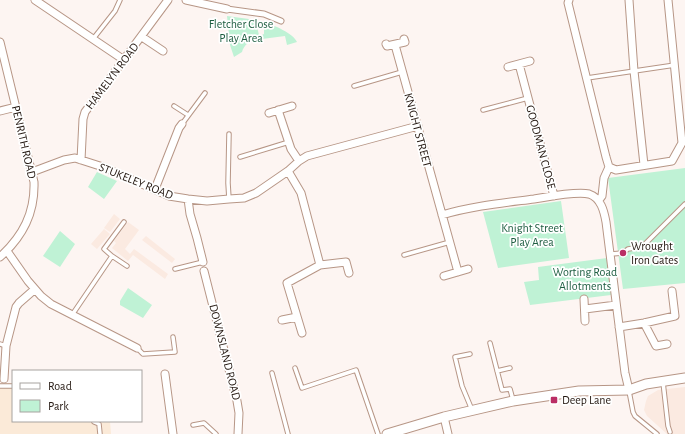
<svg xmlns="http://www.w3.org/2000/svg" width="685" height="434" font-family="'Alegreya Sans',sans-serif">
<rect width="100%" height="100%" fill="#fdf5f2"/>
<path fill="#fbeae1" d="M 114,214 L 120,219 L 110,232 L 104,228 Z
M 128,222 L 139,230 L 125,249 L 130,254 L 134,249 L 168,274 L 165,279 L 133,255 L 128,261 L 112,248 L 116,243 L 114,241 Z
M 104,229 L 110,234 L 97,249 L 91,244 Z
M 146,236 L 175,259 L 172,263 L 142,240 Z
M 685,387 L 685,434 L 667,434 L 647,416 L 644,410 L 646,401 L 648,396 L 658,390 Z"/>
<path fill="#fbead8" d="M 0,383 L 13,383 L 13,421 L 110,421 L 111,434 L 0,434 Z"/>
<path fill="#bff2d5" d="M 227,16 L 256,20 L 258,22 L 257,27 L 259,35 L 258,38 C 250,40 244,45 242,52 L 234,57 L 230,45 Z
M 264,23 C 273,24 294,34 297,42 L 287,45 L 285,36 L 262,39 L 262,35 L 264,34 Z
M 685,168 L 685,283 L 623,289 L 608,178 Z
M 97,172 L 117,181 L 104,199 L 88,187 Z
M 561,201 L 569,258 L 498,268 L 483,212 Z
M 60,231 L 75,244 L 60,267 L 43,256 Z
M 607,258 L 611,295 L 530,305 L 524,282 L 539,280 L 538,267 Z
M 128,288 L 152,305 L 143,318 L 120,305 L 120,301 Z"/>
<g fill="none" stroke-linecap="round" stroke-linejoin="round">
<g stroke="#b79686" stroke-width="5.5">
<path id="service" d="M 93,39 L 115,11 L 120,0
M 587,78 L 675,65
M 354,86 L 402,72
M 174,106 L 188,115
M 483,110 L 528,98
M 182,124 L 205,93
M 240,157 L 289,142
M 229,199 L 228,183 L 229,134
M 611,254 L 623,253 L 628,249 L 642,247 L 685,204
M 404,255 L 450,242
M 112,256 L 127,266
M 175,269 L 203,262
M 72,315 L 112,256 L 104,249 L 124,222
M 490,343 L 502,390 L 510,389 L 513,400
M 0,344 L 6,346
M 137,348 L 143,354 L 175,352 L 173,337
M 470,354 L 455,357 L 462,386 L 472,410
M 295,368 L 302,388 L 356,370 L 378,434
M 497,371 L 510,368
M 272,373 L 288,434
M 663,382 L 668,426 L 670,432
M 0,386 L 13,386
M 629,391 L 633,412 L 635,416 L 657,434
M 94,422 L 99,424 L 100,434
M 193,425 L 204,423 L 216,434"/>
</g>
<g stroke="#b79686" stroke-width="7">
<path id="pedestrian" d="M 227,9 L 264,14 L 281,21"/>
</g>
<g stroke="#b79686" stroke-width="9">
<path id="minor" d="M 35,0 L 124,60
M 186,0 L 227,9
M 569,0 L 568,3 L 606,157 L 609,167 L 616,170 L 672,161 L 682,143 L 668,0
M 629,0 L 634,71 L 644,165
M 142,37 L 163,51
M 0,42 L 34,182 C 35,213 23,236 0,257
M 386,44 L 387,46 L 405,42 L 404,39
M 395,45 L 458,272
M 519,64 L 554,196
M 508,67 L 530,61
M 278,110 L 291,149 L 299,161
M 0,111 L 16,107
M 269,113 L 292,106
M 81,160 L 83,119 L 85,112 L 168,0
M 288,171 L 301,193 L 320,265 L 287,283 L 302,333
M 32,172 L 64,160 L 75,158 L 103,167 L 169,196 L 188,199 L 207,201 L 229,199 L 244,198 L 256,193 L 288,171 L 299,161 L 307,156 L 418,126
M 155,189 L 179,128 L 182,124
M 188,199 L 190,214 L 197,238 L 203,262
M 599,200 L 602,196 L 604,178 L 609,167
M 442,215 C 472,206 503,203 534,199 C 547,197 576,191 589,194 C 601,198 604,211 606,222 L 625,373 L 629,390
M 7,251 L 28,281 L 41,296 L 51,304 L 137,348
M 320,265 L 346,262 L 349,273
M 204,271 L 237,401 L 239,413 L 238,434
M 444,276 L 468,269
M 584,299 L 585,321
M 585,309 L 616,305
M 282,320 L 297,317
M 644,323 L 656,346 L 667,344
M 619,327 L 644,323 L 675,316 L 672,291
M 165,374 L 173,434
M 4,379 L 6,346 L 16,307 L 19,303 L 35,289
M 444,417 L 448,434"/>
</g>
<g stroke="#b79686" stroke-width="11">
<path id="tertiary" d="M 387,434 L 444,417 L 513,401 L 579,391 L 629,390 L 646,384 L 685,378"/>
</g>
<use href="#service" stroke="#fff" stroke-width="3.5"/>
<use href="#pedestrian" stroke="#fff" stroke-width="5"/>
<use href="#minor" stroke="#fff" stroke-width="7"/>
<use href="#tertiary" stroke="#fff" stroke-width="9"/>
</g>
<g fill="#ba2e65" stroke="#fff" stroke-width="1.5">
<circle cx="623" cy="253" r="4"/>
<rect x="550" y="396" width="8" height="8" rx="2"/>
</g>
<g text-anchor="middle" stroke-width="3.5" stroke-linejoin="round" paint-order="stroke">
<g font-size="12" fill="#1e5e41" stroke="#fff">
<text x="241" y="28">Fletcher Close<tspan x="241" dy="14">Play Area</tspan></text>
<text x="532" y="232">Knight Street<tspan x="532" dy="14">Play Area</tspan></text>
<text x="585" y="276">Worting Road<tspan x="585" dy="14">Allotments</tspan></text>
</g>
<g font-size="12" fill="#241811" stroke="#fff">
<text transform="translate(112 76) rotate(-53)" y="4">HAMELYN ROAD</text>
<text transform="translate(418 130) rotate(75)" y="4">KNIGHT STREET</text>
<text transform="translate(24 142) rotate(77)" y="4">PENRITH ROAD</text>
<text transform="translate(541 147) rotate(75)" y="4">GOODMAN CLOSE</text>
<text transform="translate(136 181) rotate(22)" y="4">STUKELEY ROAD</text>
<text transform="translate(225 352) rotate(76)" y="4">DOWNSLAND ROAD</text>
</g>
<g font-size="12" fill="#241811" stroke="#fff" text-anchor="start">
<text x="631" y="250">Wrought<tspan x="631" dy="14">Iron Gates</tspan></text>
<text x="562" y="404">Deep Lane</text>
</g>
</g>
<rect x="12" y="370" width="130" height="52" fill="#ffffff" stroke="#a7a3a0"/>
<rect x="20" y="383" width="20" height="6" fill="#ffffff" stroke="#a7a3a0"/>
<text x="48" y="390" font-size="12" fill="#241811">Road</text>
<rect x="20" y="400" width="20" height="12" fill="#bff2d5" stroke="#a7a3a0"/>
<text x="48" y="410" font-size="12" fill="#241811">Park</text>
</svg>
